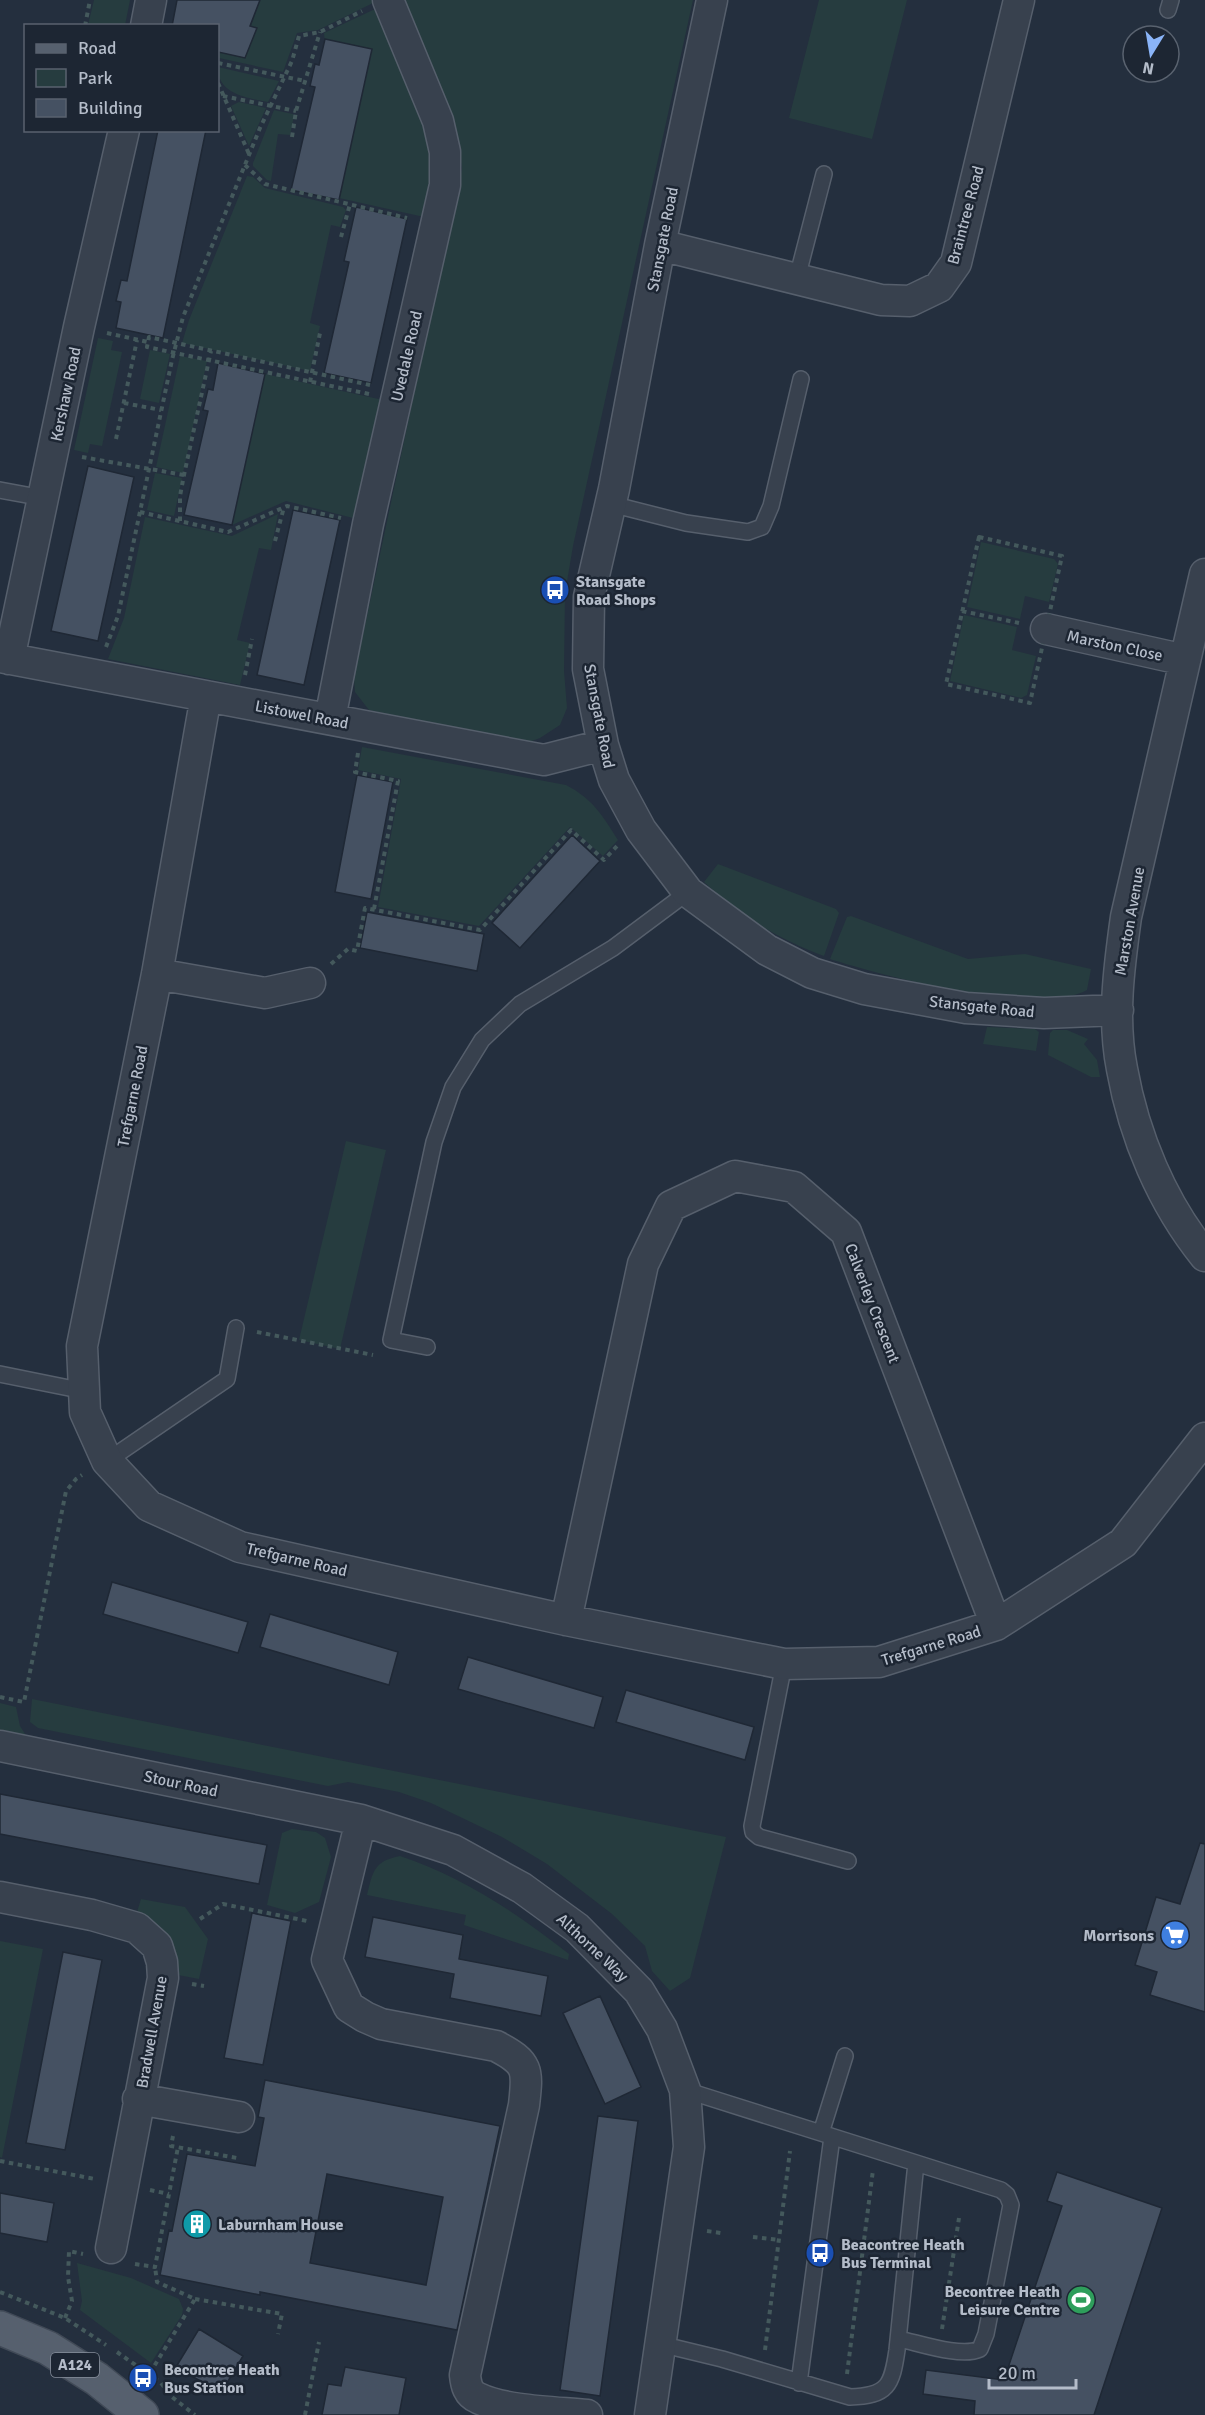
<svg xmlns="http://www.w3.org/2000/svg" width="1205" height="2415" font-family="Signika,sans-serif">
<rect width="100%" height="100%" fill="#242f3e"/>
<path fill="#263c3f" d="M 94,0 L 130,0 L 125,25 L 88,25 Z
M 260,0 L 372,0 L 373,3 L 318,30 L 297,33 L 283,72 L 219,58 L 220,52 L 256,28 L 251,26 Z
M 403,0 L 693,0 L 573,546 L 565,593 L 564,671 L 567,708 L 560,725 L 540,738 L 524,744 L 369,710 L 355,692 L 354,677 L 462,168 L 453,121 Z
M 819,0 L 907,0 L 872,139 L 789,118 Z
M 373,10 L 377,11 L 427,137 L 432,180 L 424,217 L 339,198 L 324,33 Z
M 218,67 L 279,81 L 268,102 C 247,98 217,94 218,67 Z
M 239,102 L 266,108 L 249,146 L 231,106 Z
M 274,110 L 293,114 L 294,116 L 290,135 L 278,134 L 271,181 L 267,180 L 253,166 L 253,163 Z
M 247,176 L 253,177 L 265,188 L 343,207 L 346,210 L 340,227 L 331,225 L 310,323 L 320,326 L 310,371 L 182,343 L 189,320 Z
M 98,338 L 113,341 L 111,350 L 122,352 L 102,446 L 90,444 L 88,453 L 74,450 Z
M 150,350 L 170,354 L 159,403 L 140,399 Z
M 180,356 L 207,361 L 183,473 L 156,467 Z
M 265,374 L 383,400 L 357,519 L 286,501 L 232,525 Z
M 155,473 L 182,478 L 174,516 L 147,510 Z
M 278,514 L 271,550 L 259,548 L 237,640 L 250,643 L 240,685 L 108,659 L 124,618 L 145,517 L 232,536 Z
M 981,542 L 1054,559 L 1058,564 L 1049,602 L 1025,596 L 1020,619 L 967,607 Z
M 964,615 L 1017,627 L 1012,650 L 1036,656 L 1027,695 L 1021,698 L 950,681 Z
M 362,747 L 566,785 C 593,799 602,815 618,840 L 603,856 L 570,827 L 479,926 L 378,907 L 401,779 L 358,770 Z
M 718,864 L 836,909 L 839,913 L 824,956 C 775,938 742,916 704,882 Z
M 851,916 L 968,959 L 1025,954 L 1091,969 L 1087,990 C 1039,1017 883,976 830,959 L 847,917 Z
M 987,1027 L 1035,1029 L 1039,1032 L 1036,1051 L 983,1044 Z
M 1053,1030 L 1067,1030 L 1088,1039 L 1084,1044 L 1097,1060 L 1100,1077 L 1091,1077 L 1048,1055 L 1050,1033 Z
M 346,1141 L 386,1150 L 340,1349 L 299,1340 Z
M 32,1699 L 726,1837 L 690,1978 L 670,1991 L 652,1971 L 645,1946 L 612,1914 L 547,1864 L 502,1837 L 431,1803 L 399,1792 L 348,1782 L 328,1786 L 38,1728 L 30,1722 Z
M 0,1703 L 16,1707 L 20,1726 L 27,1737 L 0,1732 Z
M 292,1829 L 316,1832 L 325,1838 L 331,1857 L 319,1902 L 295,1913 L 267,1905 L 282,1833 Z
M 400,1856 C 463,1877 517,1913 569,1954 L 568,1960 L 464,1925 L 466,1915 L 367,1895 C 373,1871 374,1861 400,1856 Z
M 141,1899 L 185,1907 L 208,1939 L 199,1979 L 178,1975 L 177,1965 L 150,1919 L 137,1912 Z
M 0,1941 L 43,1949 L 2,2158 L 0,2157 Z
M 77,2263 L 131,2278 L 179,2299 L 183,2309 L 182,2315 L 151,2363 L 80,2310 L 82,2301 Z"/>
<path fill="#455162" stroke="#1f2835" stroke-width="1.5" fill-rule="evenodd" d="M 177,0 L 260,0 L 250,26 L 257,28 L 245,58 L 218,52 L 218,26 L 172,26 Z
M 325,39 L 372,49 L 339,200 L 291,190 L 315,87 L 310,86 L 315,64 L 319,65 Z
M 158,130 L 206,130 L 163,338 L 116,328 L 121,302 L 116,301 L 121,280 L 127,281 Z
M 356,207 L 407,219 L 371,383 L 324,373 L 349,262 L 344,261 Z
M 218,363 L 265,374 L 232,525 L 184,515 L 208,411 L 203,410 L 208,389 L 213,390 Z
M 88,466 L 134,477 L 98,641 L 51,631 Z
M 293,510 L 340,520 L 304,685 L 257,675 Z
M 357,775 L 393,782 L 371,899 L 335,892 Z
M 572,835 L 600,861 L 520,948 L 492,923 Z
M 367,912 L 484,934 L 477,971 L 360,948 Z
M 112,1582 L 248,1622 L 238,1653 L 103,1614 Z
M 270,1614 L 398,1652 L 389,1685 L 260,1647 Z
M 468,1657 L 603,1697 L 594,1728 L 458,1689 Z
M 626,1690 L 754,1727 L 745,1760 L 616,1722 Z
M 0,1794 L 267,1845 L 259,1884 L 0,1834 Z
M 1200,1843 L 1205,1844 L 1205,2012 L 1150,1995 L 1157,1972 L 1135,1965 L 1156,1897 L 1180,1904 Z
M 252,1913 L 291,1921 L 263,2065 L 224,2058 Z
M 373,1917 L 463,1935 L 459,1959 L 548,1976 L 541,2016 L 450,1998 L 454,1974 L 365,1957 Z
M 63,1952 L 102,1960 L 65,2150 L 26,2143 Z
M 600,1996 L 641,2087 L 605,2104 L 563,2013 Z
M 265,2080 L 500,2126 L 457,2330 L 260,2292 L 260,2295 L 160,2275 L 169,2230 L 172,2231 L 187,2154 L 255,2166 L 264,2118 L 258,2117 ZM 327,2174 L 443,2197 L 426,2285 L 310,2263 Z
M 598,2116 L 638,2121 L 600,2396 L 560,2390 Z
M 1057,2172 L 1162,2208 L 1094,2415 L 974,2415 L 975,2401 L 923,2394 L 926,2370 L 1004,2380 L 1062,2206 L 1047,2201 Z
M 0,2193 L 54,2203 L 47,2242 L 0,2233 Z
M 199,2329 L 243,2356 L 221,2393 L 176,2367 Z
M 345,2367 L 406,2378 L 399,2415 L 322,2415 L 328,2384 L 341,2386 Z"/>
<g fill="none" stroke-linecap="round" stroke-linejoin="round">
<g stroke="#565f6c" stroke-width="18">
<path id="service" d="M 1168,10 L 1171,0
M 797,278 L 824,174
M 0,490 L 43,498
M 611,504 L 686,523 L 748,532 L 762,527 L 771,506 L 801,379
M 427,1347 L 391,1340 L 434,1142 L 453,1087 L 482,1040 L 520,1004 L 613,948 L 688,892
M 0,1374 L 84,1391
M 107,1461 L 227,1379 L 236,1328
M 784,1664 L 752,1826 L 753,1832 L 759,1837 L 848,1861
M 821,2133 L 845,2056
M 899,2339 C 919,2343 961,2358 980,2349 L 986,2334 L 1011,2205 L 1007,2195 L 1001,2190 L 916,2163
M 660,2344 L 722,2359 L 850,2397 C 888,2396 892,2385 897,2350 L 916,2163 L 685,2090
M 799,2383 L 832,2137"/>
</g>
<g stroke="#565f6c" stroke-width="33">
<path id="minor" d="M 712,0 L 660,245 L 614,489 L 589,597 L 588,669 L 603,745 L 614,780 L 641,830 L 688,892 L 767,950 L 812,973 L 864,989 L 966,1008 L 1044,1013 L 1118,1010
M 146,26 L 151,0
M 660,245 L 881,300 L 910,301 L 939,287 L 956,263 L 1019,0
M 1205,574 L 1126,917 C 1119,967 1112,1019 1122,1069 C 1134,1136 1162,1203 1205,1256
M 1046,629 L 1185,660
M 0,657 L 544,760 L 603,745
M 9,659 L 79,327 L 124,130
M 206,696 L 157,974 L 82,1346 L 85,1412 L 107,1461 L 149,1506 L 240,1547 L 566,1620 L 784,1664 L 879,1662 L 996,1625 L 1123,1543 L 1205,1438
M 330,719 L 368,524 L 445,185 L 445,152 L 438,121 L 388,0
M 157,974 L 265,993 L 310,983
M 566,1620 L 643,1264 L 671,1206 L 735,1176 L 794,1187 L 846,1232 L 996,1625
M 0,1746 L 361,1820 L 453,1850 L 522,1888 L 577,1928 L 639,1991 L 662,2029 L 685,2090 L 689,2147 L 650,2415
M 361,1820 L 327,1960 L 349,2007 L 365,2017 L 381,2024 L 496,2046 C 529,2063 528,2070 524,2105 L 465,2375 C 466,2385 468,2394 478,2398 C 504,2411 556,2412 587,2415
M 0,1897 L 92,1915 L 137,1928 L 157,1946 L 162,1962 L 163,1978 L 111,2248
M 138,2099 L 239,2117"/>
</g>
<g stroke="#414a57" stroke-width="36">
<path id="primary" d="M 0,2328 L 48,2348 L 97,2379 L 142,2415"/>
</g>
<path stroke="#44595c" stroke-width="4" stroke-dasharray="4.5 4.5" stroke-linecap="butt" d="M 85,26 L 90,0
M 218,63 L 305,81
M 218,83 L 249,154
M 223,96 L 296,111
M 292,137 L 296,111 L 320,32
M 245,165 L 265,184 L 407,218
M 341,237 L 350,204
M 107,333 L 148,342
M 310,382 L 320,333
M 369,394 L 147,347 L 149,337 L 370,385
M 124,403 L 161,410
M 116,439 L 137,340
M 82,457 L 184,475
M 140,512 L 228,532 L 287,506 L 341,518
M 180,521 L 180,496 L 184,475 L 211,351
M 979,537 L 1062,556 L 1030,703 L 946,684 Z
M 275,541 L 284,507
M 962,611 L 1019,623
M 106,647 L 118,616 L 172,360 L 183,317 L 260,128 L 292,61 L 299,36 L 320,32 L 362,11
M 245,675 L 252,639
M 358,753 L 355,772 L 398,781 L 374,909
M 331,964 L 348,949 L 357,951 L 365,908 L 480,930 L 571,830 L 604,860 L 617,846
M 257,1332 L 373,1355
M 0,1697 L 24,1702 L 66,1491 L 76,1479 L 82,1475
M 200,1919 L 223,1904 L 307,1921
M 192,1984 L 204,1986
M 173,2136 L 171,2146 L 237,2158
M 0,2161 L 95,2179
M 150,2190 L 169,2194
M 707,2231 L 721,2233
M 753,2237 L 779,2240
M 135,2264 L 155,2267 L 178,2147
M 0,2292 L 65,2318 L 106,2345
M 195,2299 L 282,2314 L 278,2334
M 65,2318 L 72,2301 L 68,2277 L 69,2251 L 83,2254
M 942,2329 L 959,2218
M 765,2350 L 790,2151
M 117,2352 L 161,2383 L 172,2397 L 195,2415
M 150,2373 L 195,2299 L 157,2282 L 155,2267
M 847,2374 L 873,2170
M 305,2415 L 319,2342"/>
<use href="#service" stroke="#38414e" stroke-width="15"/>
<use href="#minor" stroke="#38414e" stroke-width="30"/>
<use href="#primary" stroke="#56606e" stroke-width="33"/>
</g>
<defs>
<g id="bus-disc" transform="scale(1.5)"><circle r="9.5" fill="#1a4fb4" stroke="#1d2633"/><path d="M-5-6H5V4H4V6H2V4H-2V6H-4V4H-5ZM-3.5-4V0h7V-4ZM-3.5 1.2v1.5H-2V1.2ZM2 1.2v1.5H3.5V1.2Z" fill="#fff"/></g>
<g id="supermarket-disc" transform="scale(1.5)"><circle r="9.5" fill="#3f7fe0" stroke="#1d2633"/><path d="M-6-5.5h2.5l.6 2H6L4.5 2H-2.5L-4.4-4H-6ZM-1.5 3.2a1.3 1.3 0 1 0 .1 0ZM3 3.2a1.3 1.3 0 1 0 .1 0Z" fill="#fff"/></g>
<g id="building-disc" transform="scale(1.5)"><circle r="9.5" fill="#0f9aa8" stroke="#1d2633"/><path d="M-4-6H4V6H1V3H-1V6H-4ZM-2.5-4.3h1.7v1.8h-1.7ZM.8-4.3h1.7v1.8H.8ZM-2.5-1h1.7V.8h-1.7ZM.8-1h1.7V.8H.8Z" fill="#fff"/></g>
<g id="stadium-disc" transform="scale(1.5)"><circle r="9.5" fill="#2e9e5b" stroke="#1d2633"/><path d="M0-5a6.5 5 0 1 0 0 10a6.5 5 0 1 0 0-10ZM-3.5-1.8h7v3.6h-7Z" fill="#fff"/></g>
</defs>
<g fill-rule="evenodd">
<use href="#bus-disc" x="555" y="590"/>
<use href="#supermarket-disc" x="1175" y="1935"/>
<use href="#building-disc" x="197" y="2224"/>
<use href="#bus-disc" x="820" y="2253"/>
<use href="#stadium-disc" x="1081" y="2300"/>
<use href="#bus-disc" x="143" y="2378"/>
</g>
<g text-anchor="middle" stroke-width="5" stroke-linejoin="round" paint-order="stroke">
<rect fill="#1d2633" stroke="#878f9c" stroke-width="1.5" x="51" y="2353" width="48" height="24" rx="4.5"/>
<g font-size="15" font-weight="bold" fill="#b4bcc9">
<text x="75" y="2370">A124</text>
</g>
<g font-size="16" fill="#b4bcc9" stroke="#1d2633">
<text transform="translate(965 215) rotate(-75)" y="6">Braintree Road</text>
<text transform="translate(662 239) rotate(-79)" y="6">Stansgate Road</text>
<text transform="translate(406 356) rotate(-77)" y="6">Uvedale Road</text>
<text transform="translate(65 394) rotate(-78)" y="6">Kershaw Road</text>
<text transform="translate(1115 645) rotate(12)" y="6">Marston Close</text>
<text transform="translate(302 714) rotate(11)" y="6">Listowel Road</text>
<text transform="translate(600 716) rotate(79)" y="6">Stansgate Road</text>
<text transform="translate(1129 921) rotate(-80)" y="6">Marston Avenue</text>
<text transform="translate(982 1006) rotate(6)" y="6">Stansgate Road</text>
<text transform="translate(132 1096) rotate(-79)" y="6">Trefgarne Road</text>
<text transform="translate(873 1303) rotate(69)" y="6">Calverley Crescent</text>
<text transform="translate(297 1559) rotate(13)" y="6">Trefgarne Road</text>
<text transform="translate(931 1645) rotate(-17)" y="6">Trefgarne Road</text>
<text transform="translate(181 1783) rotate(12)" y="6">Stour Road</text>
<text transform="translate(593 1947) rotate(43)" y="6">Althorne Way</text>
<text transform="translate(151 2032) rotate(-80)" y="6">Bradwell Avenue</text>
</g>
<g font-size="16" font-weight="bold" fill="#b4bcc9" stroke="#1d2633" text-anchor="start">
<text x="576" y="587">Stansgate<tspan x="576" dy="18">Road Shops</tspan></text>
<text x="1154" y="1941" text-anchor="end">Morrisons</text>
<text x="218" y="2230">Laburnham House</text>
<text x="841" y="2250">Beacontree Heath<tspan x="841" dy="18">Bus Terminal</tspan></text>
<text x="1060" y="2297" text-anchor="end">Becontree Heath<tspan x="1060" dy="18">Leisure Centre</tspan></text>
<text x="164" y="2375">Becontree Heath<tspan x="164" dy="18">Bus Station</tspan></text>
</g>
</g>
<rect x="24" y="24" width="195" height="108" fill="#1d2633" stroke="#59626f" stroke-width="1.5"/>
<rect x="36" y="44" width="30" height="9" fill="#56606e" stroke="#59626f" stroke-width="1.5"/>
<text x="78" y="54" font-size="18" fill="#b4bcc9">Road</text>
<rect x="36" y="69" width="30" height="18" fill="#263c3f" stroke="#59626f" stroke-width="1.5"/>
<text x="78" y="84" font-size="18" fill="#b4bcc9">Park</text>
<rect x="36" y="99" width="30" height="18" fill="#455162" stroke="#59626f" stroke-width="1.5"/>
<text x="78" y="114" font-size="18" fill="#b4bcc9">Building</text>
<g transform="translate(1151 54) rotate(191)"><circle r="28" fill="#1d2633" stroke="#59626f" stroke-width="1.5"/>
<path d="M0-4.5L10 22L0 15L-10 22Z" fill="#8ab4f8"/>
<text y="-9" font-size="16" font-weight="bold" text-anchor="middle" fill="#b4bcc9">N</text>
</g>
<path d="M989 2379v9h87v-9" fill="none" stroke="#b4bcc9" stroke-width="3"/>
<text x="998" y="2379" font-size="18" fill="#b4bcc9" stroke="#1d2633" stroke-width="4.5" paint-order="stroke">20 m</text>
</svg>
